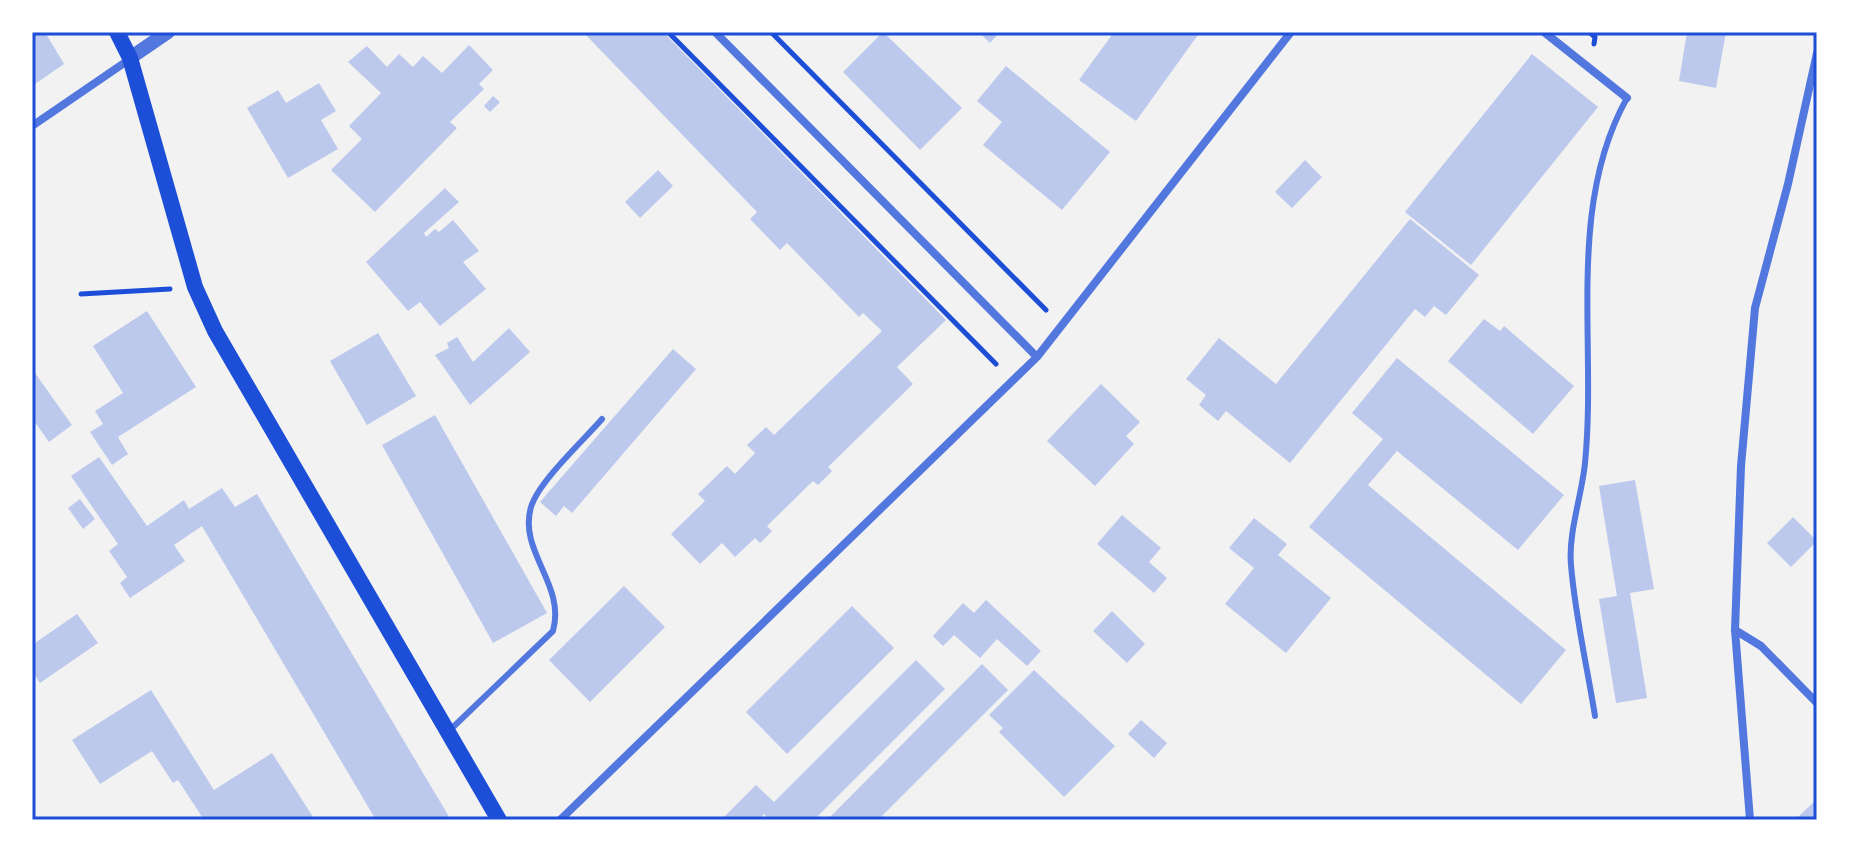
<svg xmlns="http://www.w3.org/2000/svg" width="1849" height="852" font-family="Lora,serif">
<rect width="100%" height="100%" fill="#f2f2f2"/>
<path fill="#bdc9ec" d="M 32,32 L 45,32 L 64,64 L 32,86 Z
M 583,32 L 663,32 L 946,320 L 897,367 L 913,384 L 828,467 L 832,471 L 818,485 L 813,481 L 767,526 L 772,531 L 760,543 L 755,538 L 735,557 L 722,543 L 700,564 L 671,534 L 705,501 L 698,494 L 727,466 L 735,474 L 755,453 L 747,445 L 766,427 L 774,435 L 882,331 L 863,313 L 859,317 L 787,243 L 780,250 L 750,219 L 757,212 Z
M 883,32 L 962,108 L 920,150 L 843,72 Z
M 979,32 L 1000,32 L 990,43 Z
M 1114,32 L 1200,32 L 1136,121 L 1079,80 Z
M 1687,32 L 1726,32 L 1716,88 L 1679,81 Z
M 469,45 L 493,70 L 479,84 L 484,89 L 450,122 L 457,128 L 375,212 L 331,170 L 362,139 L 349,126 L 381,93 L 348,62 L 367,46 L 387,67 L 399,54 L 413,67 L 423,56 L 442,73 Z
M 1532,54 L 1598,107 L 1471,265 L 1405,212 Z
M 1006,66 L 1110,152 L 1062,210 L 983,145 L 1002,122 L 977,101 Z
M 319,83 L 336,111 L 321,120 L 338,149 L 288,178 L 247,108 L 278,90 L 286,103 Z
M 493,96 L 500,102 L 490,112 L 484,106 Z
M 1305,160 L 1322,177 L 1292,208 L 1275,192 Z
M 658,170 L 673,186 L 640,218 L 625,202 Z
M 445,188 L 459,202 L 424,233 L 426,237 L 435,229 L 439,232 L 453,220 L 479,251 L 463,262 L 486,289 L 440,326 L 420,302 L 408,311 L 366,262 Z
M 1410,219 L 1479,275 L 1446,315 L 1434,306 L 1425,317 L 1415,309 L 1290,463 L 1226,411 L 1218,421 L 1199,405 L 1206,395 L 1186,379 L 1219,338 L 1276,384 Z
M 147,311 L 196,387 L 118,437 L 128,454 L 112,465 L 90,432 L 103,424 L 95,411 L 123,393 L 93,346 Z
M 1484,319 L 1500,331 L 1504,326 L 1574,386 L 1533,434 L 1448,361 Z
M 509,328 L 530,352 L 470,405 L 435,355 L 449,348 L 447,343 L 457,337 L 473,362 Z
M 378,333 L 416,396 L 367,425 L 330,361 Z
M 673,349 L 696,369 L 572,513 L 564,506 L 556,516 L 540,502 Z
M 1397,358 L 1564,495 L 1518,550 L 1397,451 L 1368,485 L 1566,650 L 1521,704 L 1309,527 L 1383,439 L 1352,413 Z
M 35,373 L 72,425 L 49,442 L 32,418 Z
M 1101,384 L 1140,422 L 1126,436 L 1134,444 L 1095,486 L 1047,441 Z
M 435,415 L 547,613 L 493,643 L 382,445 Z
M 99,457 L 147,526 L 184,500 L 189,509 L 222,488 L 235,507 L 257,494 L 451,820 L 376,820 L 202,526 L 174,545 L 185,561 L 130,598 L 120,583 L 127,577 L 109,551 L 118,544 L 71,476 Z
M 1635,480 L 1654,589 L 1630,593 L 1647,698 L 1616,703 L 1599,599 L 1617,596 L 1599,486 Z
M 80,499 L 95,519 L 83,529 L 68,508 Z
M 1122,515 L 1161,548 L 1149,562 L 1167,578 L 1154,593 L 1097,544 Z
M 1793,517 L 1817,541 L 1791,567 L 1767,543 Z
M 1254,518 L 1287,544 L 1278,555 L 1331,598 L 1286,653 L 1225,604 L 1254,568 L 1229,548 Z
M 624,586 L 665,627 L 590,702 L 549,660 Z
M 986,600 L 1041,651 L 1027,666 L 997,639 L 980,658 L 954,635 L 943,646 L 933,636 L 963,603 L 974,613 Z
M 852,606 L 894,648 L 787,754 L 746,712 Z
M 1112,611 L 1145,644 L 1127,663 L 1093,631 Z
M 77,614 L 98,643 L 40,683 L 32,671 L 32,645 Z
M 916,660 L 945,689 L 814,820 L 770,820 L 764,814 L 758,820 L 721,820 L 756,785 L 774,802 Z
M 982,664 L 1008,690 L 878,820 L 827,820 Z
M 1034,670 L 1115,746 L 1064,797 L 999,732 L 1003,728 L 989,715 Z
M 151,690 L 214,790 L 272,753 L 315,820 L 204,820 L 178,780 L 173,783 L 152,751 L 100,784 L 72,740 Z
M 1141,720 L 1167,743 L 1154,758 L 1128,734 Z
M 1817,799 L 1817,820 L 1801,820 L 1798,817 Z"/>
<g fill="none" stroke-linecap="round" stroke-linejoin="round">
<path stroke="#1d4ed8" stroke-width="5" d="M 668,32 L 996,364
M 771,32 L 1046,310
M 1589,32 L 1595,37 L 1594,44
M 81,294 L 170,289"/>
<path stroke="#5277de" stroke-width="6" d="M 1595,716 C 1587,666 1575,615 1571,565 C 1568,533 1582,495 1585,463 C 1597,343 1566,207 1627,98
M 449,731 L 553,631 C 566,584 518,552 531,507 C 539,481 583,441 602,419"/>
<path stroke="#5277de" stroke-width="8" d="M 715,32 L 1037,357
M 1544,32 L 1627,98
M 32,126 L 130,59
M 1735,630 L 1761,646 L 1817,703
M 560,820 L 1037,357 L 1291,32
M 1750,820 L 1735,630 L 1741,466 L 1755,308 L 1788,184 L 1817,53"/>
<path stroke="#5277de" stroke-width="14" d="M 130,58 L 168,32"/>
<path stroke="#1d4ed8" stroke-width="16" d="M 117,32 L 130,58 L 195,287 L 215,331 L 499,820"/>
</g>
<rect width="1849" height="852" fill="none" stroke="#ffffff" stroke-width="68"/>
<rect x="34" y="34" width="1781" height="784" fill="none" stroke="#1d4ed8" stroke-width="3"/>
</svg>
